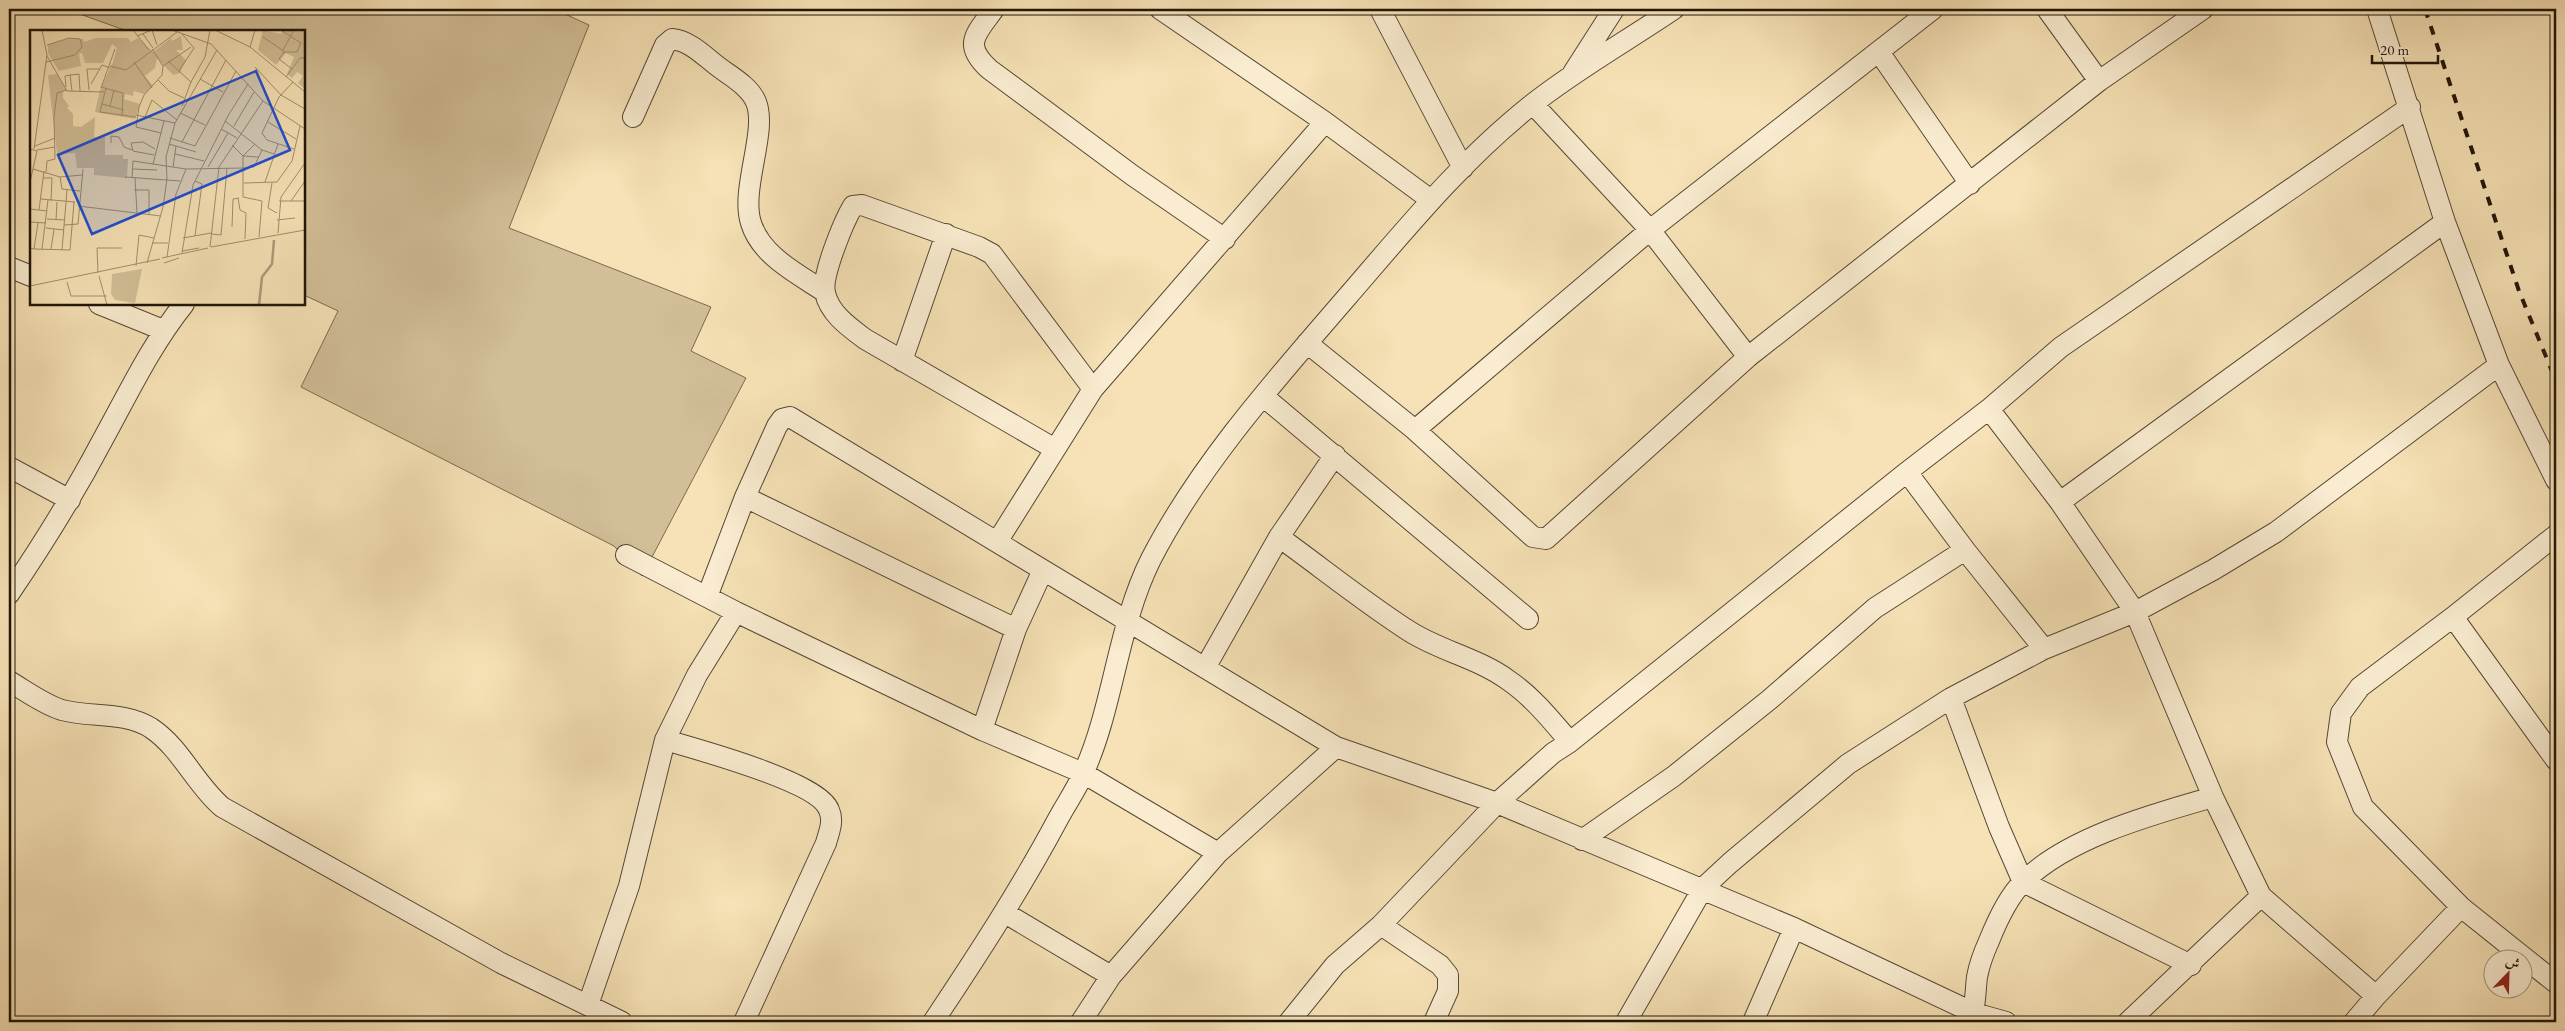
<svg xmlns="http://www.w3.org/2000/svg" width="2565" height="1031" font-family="'EB Garamond',Amiri,serif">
<rect width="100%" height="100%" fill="#f6e2b6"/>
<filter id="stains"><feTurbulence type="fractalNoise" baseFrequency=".004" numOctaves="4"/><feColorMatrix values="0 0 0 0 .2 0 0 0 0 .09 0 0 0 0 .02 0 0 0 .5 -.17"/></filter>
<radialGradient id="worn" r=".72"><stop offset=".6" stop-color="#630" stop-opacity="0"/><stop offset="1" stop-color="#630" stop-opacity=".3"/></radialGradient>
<path fill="#d2bf98" stroke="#796a50" d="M 66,9 L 554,9 L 589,25 L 509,228 L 711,307 L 691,351 L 746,378 L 642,576 L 614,546 L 301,387 L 338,311 L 304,295 L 304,31 L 127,31 Z"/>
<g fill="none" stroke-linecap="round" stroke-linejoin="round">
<g stroke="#564834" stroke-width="22">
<path id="street" d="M 994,9 C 976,34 962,44 989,69 L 1132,175 L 1225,239
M 1160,9 L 1325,122 L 1431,200
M 1380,9 L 1463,168
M 2047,9 L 2099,81
M 2377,9 L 2445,222 L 2499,365 L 2556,480
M 1879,52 L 1970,184
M 1573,73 L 1614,9
M 1533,104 L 1650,230 L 1748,357
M 633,117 L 665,45 L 672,39 C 691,41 705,57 720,68 C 732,77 750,87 756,102 C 768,131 740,189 751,223 C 761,256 798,274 825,292
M 9,267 L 31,276
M 99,304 L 163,330
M 1307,343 L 1415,430 L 1533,537 L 1546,539 L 1748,357 L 2099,81 L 2203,9
M 902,361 L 946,234
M 1263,396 L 1528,619
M 1989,409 L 2060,502 L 2135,612 L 2213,797 L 2261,896 L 2376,996
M 1415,430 L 1650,230 L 1933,9
M 1055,449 L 865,339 C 849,327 830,314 825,293 C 821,276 844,221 853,206 L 862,205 L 979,247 L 992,254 L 1093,389
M 9,467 L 70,500
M 1907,472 L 1965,550 L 2044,649
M 745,497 L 1016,629
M 2060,502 L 2445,222
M 2556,535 L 2453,617 L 2360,687 L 2341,713 L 2337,742 L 2363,807 L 2461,907 L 2556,983
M 1279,537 C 1322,568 1364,602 1409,631 C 1440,651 1478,658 1508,680 C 1533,697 1551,720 1570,742
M 997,542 L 1093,389 L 1325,122
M 626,555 L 736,612 L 982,730 L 1083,773 L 1218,853
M 9,594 C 43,544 74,494 102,441 C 128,394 151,345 184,304
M 707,597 L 745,497 L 777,426 L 782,419 L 790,417 L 1336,747 L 1497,803 L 1794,928 L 1974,1013 L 2006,1022
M 2453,617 L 2556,760
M 1205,668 L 1279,537 L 1335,455
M 9,681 C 26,691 43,704 62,710 C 91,718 124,711 151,728 C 181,748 195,784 222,807 L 501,963 L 622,1022
M 1951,698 L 1999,827 L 2023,882 L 2191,965
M 982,730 L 1016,629 L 1043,570
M 665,740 C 696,749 819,782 829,810 C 834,821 829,832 826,843 L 744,1022
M 1582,840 L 1674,776 L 1769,700 L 1875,608 L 1965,550
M 1005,913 L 1111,976
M 1381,925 L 1440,965 L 1448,975 L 1448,991 L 1434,1022
M 588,1005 L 629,886 L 665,740 L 697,675 L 736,612
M 933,1022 C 977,956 1020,890 1058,819 C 1066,804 1076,790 1083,774 C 1114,706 1117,627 1151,559 C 1200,464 1277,378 1347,297 C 1405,230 1461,161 1530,106 C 1575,70 1627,41 1674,9
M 1081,1022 L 1111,976 L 1218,853 L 1336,747
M 1289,1022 L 1335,965 L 1381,925 L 1497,803 L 1553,753 L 1570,742 L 1907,472 L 1989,409 L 2061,347 L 2410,107
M 1626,1022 L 1703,888 L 1730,863 L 1848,764 L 1951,698 L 2044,649 L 2135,612 L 2213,570 L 2276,532 L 2499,365
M 1753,1022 L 1794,928
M 1970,1022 C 1976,1008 1975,993 1977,977 C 1979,966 1984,952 1989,941 C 1997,921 2008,897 2023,882 C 2068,837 2154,814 2213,797
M 2128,1022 L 2261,896
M 2354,1022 L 2376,996 L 2461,907"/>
</g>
<use href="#street" stroke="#f9ecd0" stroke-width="20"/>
<path stroke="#201508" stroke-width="4" stroke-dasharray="9 9" stroke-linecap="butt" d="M 2425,9 L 2519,291 L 2556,381"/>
</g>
<g transform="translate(30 30)">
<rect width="275" height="275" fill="#f6e2b6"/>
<path d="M 233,0 L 251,4 L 252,0 L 275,0 L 275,59 L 268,53 L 273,46 L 267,42 L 262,48 L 257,44 L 264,27 L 256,23 L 246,35 L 228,20 ZM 151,6 L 153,20 L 146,20 L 156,30 L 150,43 L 143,45 L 127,28 L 125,38 L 115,46 L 123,56 L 114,64 L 104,61 L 103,66 L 95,64 L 94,69 L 110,74 L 105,89 L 65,82 L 70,60 L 83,32 L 87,18 L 82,14 L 73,33 L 55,33 L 52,23 L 49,24 L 51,36 L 29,41 L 18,23 L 18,15 L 40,8 L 53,9 L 54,12 L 66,8 L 98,8 L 101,12 L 108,8 L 123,22 L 141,8 L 142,11 ZM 27,44 L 37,61 L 33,61 L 33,68 L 39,76 L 37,78 L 43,84 L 43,96 L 51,97 L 65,87 L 64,107 L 75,107 L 75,125 L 93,125 L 93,129 L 98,129 L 97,148 L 64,145 L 64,138 L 47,138 L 45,123 L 27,124 L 18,45 ZM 112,239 L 105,273 L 85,270 L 81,264 L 82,244 Z" fill="#d2bf98"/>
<path fill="none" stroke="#ad9c7b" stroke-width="2.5" d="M 229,275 L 232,247 L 242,234 L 244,210"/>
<path fill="none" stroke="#a09070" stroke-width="1" d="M 103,0 L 119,20M 122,0 L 127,15M 142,0 L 181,14 L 233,71 L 275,99M 185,0 L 220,17 L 275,62M 251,0 L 271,13 L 267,22 L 254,22 L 249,29 L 262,39M 113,4 L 123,18M 107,6 L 122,0M 233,7 L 255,22M 220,17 L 225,0M 122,19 L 133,36M 253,20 L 264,0M 17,26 L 37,61 L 74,62M 138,31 L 161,52M 16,32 L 45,25 L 52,17 L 50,9 L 39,8 L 17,15M 104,32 L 122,58M 80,36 L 96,40 L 147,2M 225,37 L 251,65 L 275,79M 149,41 L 164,18 L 152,4M 256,47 L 270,28 L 275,28M 170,49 L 193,62M 128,50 L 139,61 L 154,68M 263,52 L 249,67 L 232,103 L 237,110 L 264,119M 61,54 L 72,35 L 80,38M 36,57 L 35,46 L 40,45M 71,57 L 93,63 L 92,86M 71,58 L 85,19M 76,58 L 70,82 L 106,87M 59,60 L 57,39 L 69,39M 42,61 L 40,45 L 49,44 L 50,61M 72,74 L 94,80M 80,76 L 84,60M 152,76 L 161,52 L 175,27 L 180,0M 150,83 L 175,95M 106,85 L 145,93M 115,87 L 122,70 L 147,90M 195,91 L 232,120 L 244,124M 238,92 L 266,109M 204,96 L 224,62M 191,99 L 207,108M 131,103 L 106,97 L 109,77 L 114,65 L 132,45 L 133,36 L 161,17M 140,108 L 165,116 L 206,41M 152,112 L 196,30M 81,113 L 81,106 L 89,107 L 94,117 L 102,120M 139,114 L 166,122M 225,114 L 213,126 L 213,167 L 232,171 L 229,207M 202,115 L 213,126 L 228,127M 5,116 L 25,108M 0,119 L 7,121 L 0,152M 4,119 L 17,25 L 12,0M 7,120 L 25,117M 145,124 L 174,131M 124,125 L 103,121 L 101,113 L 113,112 L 125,119M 123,134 L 134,91M 143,137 L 146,116M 178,137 L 198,103M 3,139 L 30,147 L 52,145M 102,139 L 127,140M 16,142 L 17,131 L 25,129 L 24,87 L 27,63 L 37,60M 30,147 L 32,159 L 50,161M 95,147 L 150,151M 13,148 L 22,148 L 21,171M 102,148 L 103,131 L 156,139 L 214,138 L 224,137 L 232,120M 105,148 L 107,183M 235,152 L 248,114M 214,153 L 247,152 L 262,131 L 270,96M 242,153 L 238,178 L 247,183M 104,160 L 119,160 L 119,184M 208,168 L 210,180 L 216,183 L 215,209M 11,169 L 45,172M 249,171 L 275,171M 261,171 L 275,151M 48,176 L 131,186M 0,179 L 17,181M 9,180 L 14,141M 17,189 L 35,190M 26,190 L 27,172M 247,190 L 265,188M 0,192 L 16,193M 34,195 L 48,194 L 53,139M 202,197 L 203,169 L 209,168M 16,198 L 34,200M 248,203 L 251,167 L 275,133M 181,204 L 191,205 L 197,138M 165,206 L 172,154 L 165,151M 153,208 L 181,203M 122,213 L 138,213M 180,217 L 189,137 L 233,71M 181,217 L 275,200M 0,218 L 4,219 L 8,193M 4,219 L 40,220 L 44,172M 12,219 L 18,170M 21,219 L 24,199M 32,220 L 37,160M 152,221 L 169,218M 152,223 L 163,155 L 199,84 L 218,54M 137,227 L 146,164 L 156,139M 132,228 L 178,218M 117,233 L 133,177 L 137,149 L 136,127 L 145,93 L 187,20M 134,233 L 149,228M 106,236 L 109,205 L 124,208M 68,243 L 67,218 L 92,218M 69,246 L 77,275M 37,252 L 41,266 L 77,266M 0,256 L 130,229"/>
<path fill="#1d4ed8" fill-opacity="0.15" stroke="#1d4ed8" stroke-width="2.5" d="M 226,41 L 260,120 L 62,204 L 28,125 Z"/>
<rect width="275" height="275" fill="none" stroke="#201508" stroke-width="2.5"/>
</g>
<rect width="2565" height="1031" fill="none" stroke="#f6e2b6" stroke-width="30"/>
<rect x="10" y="10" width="2545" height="1011" fill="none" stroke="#201508" stroke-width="2.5"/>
<rect x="15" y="15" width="2535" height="1001" fill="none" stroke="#201508"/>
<g transform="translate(2508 974) rotate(23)"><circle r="24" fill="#f9ecd0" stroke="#a29680"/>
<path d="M0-4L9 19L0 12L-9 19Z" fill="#8f2418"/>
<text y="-8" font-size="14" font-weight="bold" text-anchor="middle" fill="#201508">ش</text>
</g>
<path d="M2372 55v8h66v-8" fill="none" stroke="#201508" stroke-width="2.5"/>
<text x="2380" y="55" font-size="15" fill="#201508" stroke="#f9ecd0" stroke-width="4" paint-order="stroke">20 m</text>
<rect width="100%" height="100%" filter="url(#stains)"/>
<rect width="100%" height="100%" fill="url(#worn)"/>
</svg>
